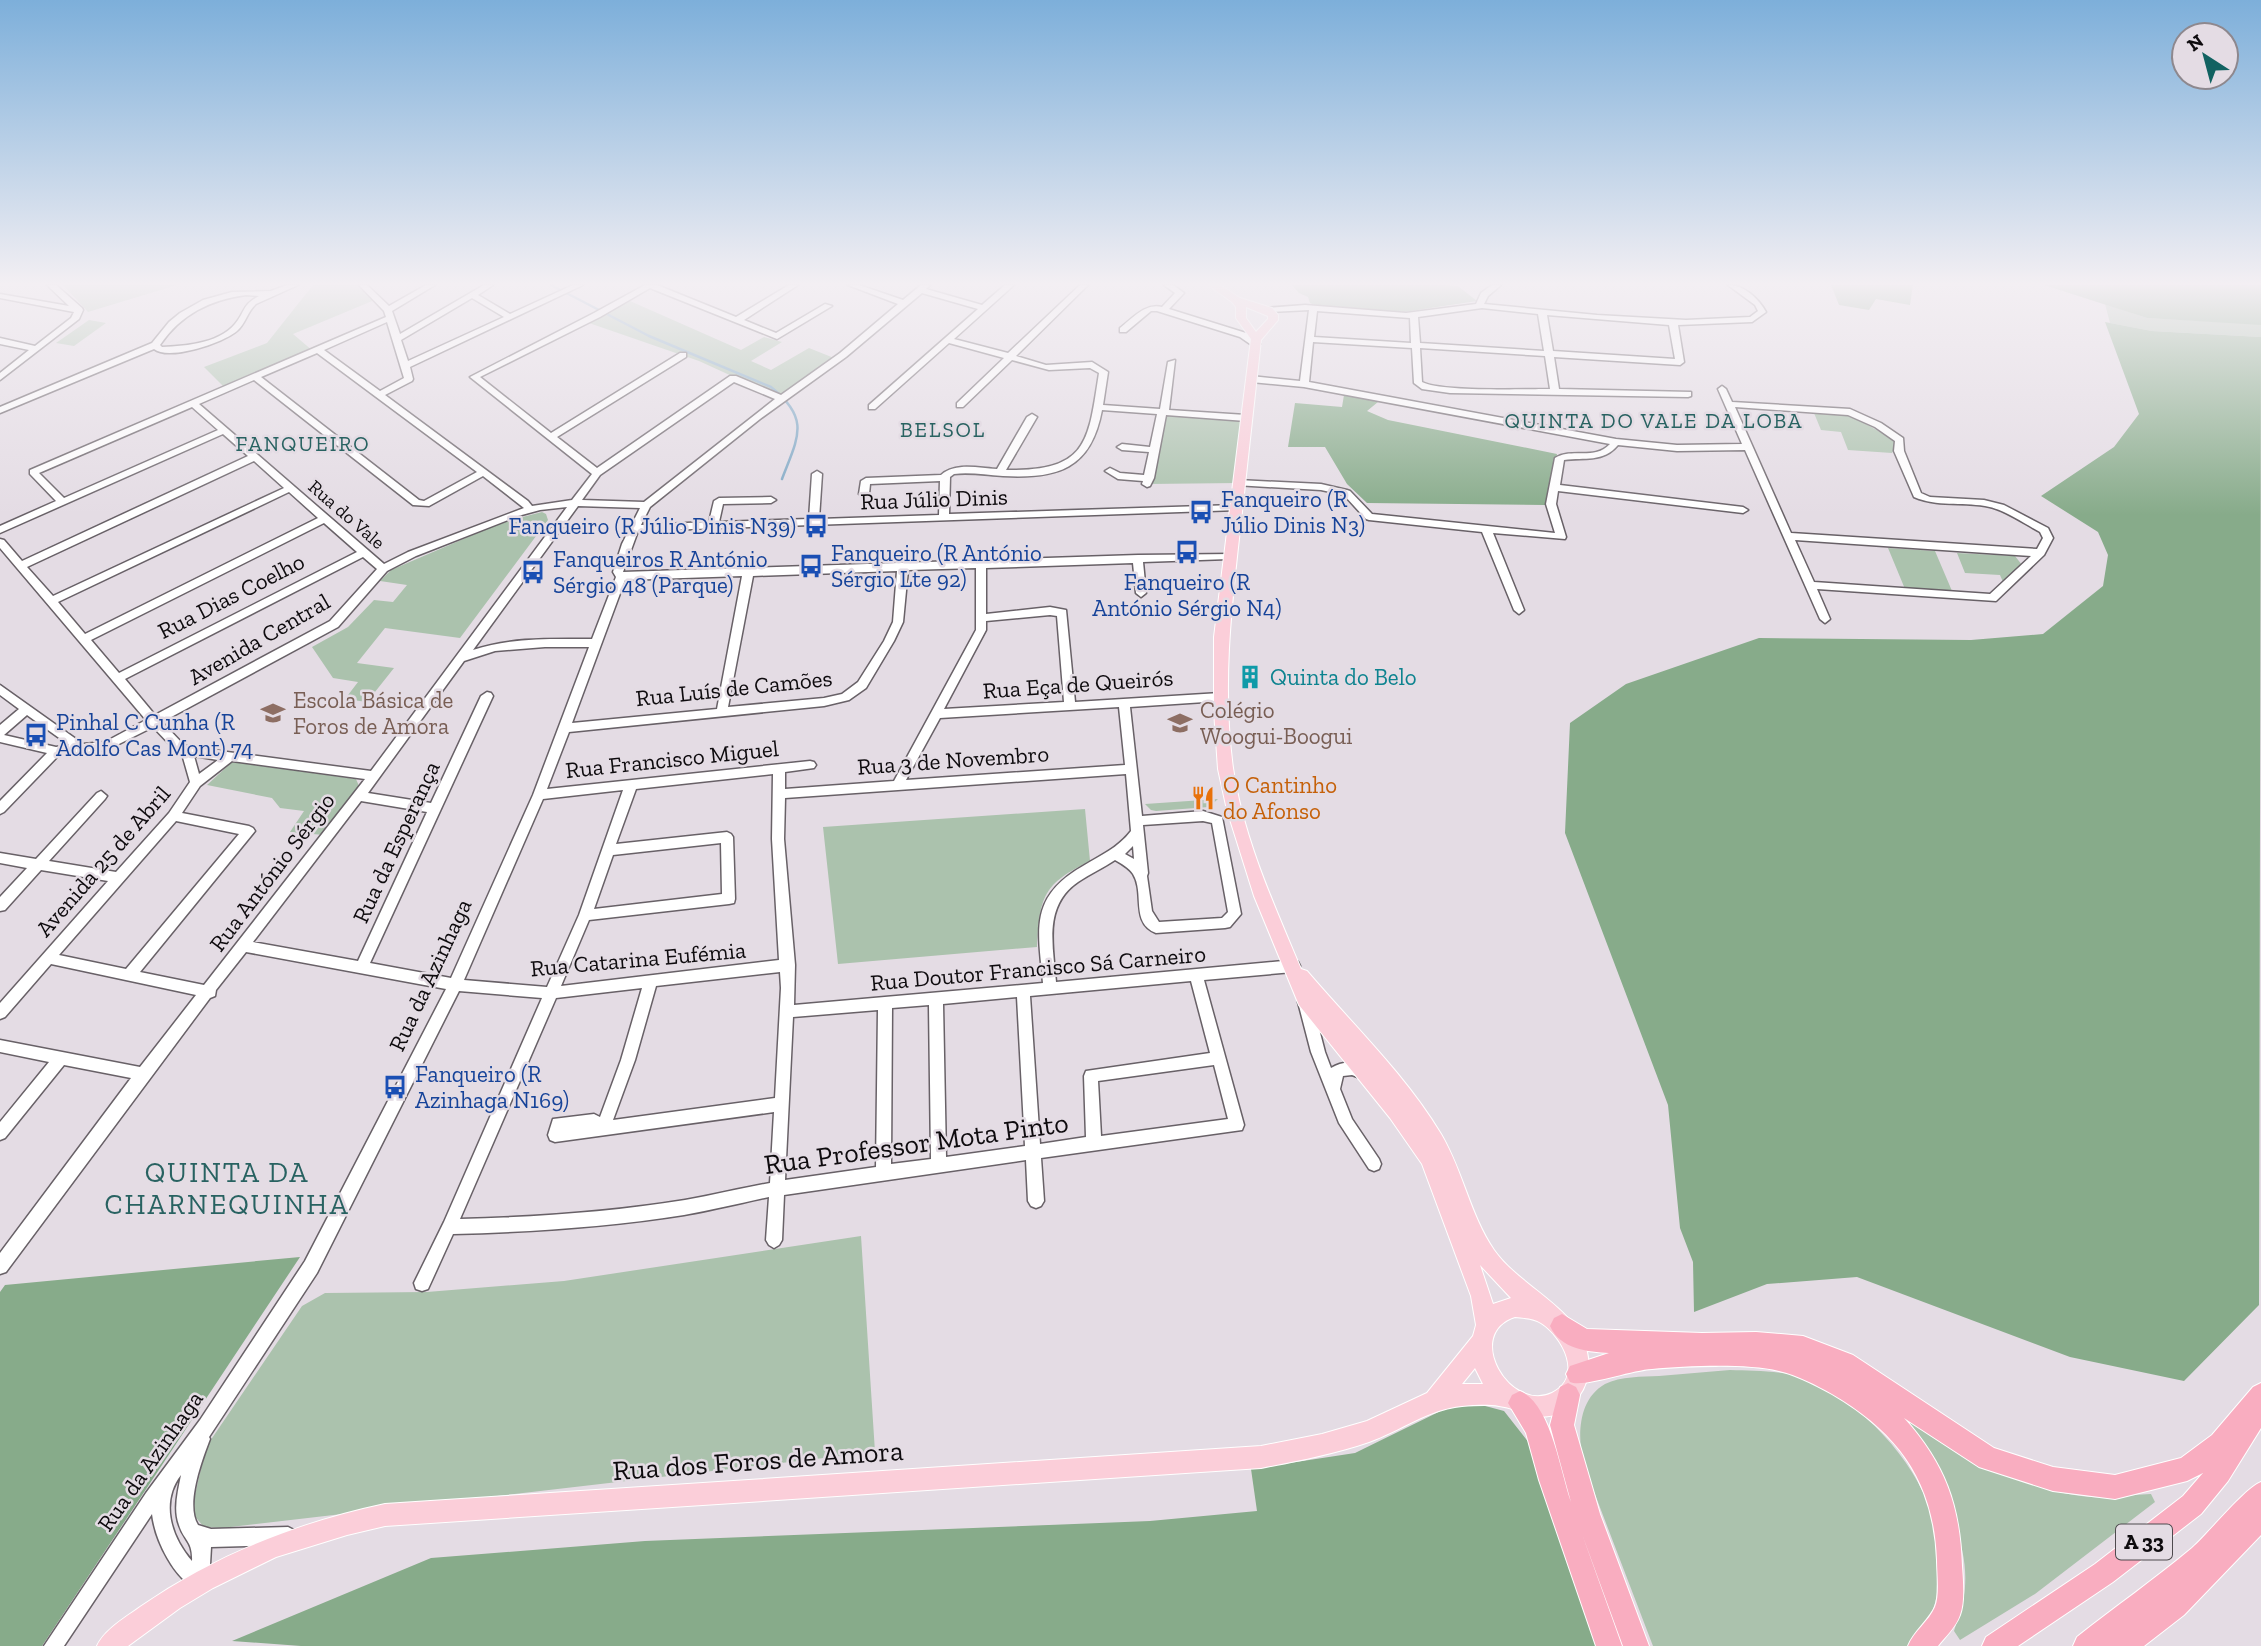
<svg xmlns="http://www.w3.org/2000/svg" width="2261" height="1646" font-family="'Zilla Slab',serif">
<rect width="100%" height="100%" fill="#e4dce4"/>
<path fill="#abc2ad" d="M 63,285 L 177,285 L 88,312 Z
M 313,285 L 363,285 L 377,299 L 293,334 L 313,351 L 226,389 L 204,367 L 267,343 Z
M 630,301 L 741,350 L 764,337 L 782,342 L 751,361 L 771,370 L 809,348 L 834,358 L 782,399 L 699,361 L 589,323 Z
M 2105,304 L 2147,318 L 2261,324 L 2261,337 L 2152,331 L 2110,323 Z
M 89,320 L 106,323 L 74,346 L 56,343 Z
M 1162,413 L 1246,418 L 1238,483 L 1147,484 Z
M 1814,413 L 1852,416 L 1894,440 L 1896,445 L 1892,453 L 1848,450 L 1841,432 L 1821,430 Z
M 542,512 L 546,514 L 548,520 L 460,638 L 385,628 L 357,663 L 394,668 L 367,702 L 345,699 L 358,682 L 333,678 L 312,647 L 348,627 L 374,600 L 393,602 L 407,585 L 380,581 L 391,570 L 503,522 Z
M 1888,548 L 1935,551 L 1952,591 L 1905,589 Z
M 1957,553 L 2015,556 L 2022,565 L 2003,582 L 2000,575 L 1965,573 Z
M 232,762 L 356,779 L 359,786 L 324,835 L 290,832 L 304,811 L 280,808 L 272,798 L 207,785 Z
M 1218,799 L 1209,807 L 1156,811 L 1151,810 L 1145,804 Z
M 1085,809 L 1090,861 C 1043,884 1040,896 1037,947 L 838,964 L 823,827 Z
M 861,1236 L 875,1452 L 222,1528 L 204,1527 L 191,1512 L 206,1447 L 302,1306 L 325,1293 L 427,1292 L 564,1281 Z
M 1730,1370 C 1758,1371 1793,1370 1819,1384 C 1888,1423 1952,1503 1939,1586 C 1935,1609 1926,1631 1908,1646 L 1653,1646 L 1583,1463 C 1578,1437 1577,1400 1605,1384 C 1621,1376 1642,1377 1659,1376 C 1683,1374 1706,1372 1730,1370 Z
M 1896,1409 C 1957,1445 2019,1492 2091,1497 C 2111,1498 2131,1495 2151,1494 L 2155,1502 L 2035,1594 L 1960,1640 L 1954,1631 C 1957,1621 1961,1610 1963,1600 C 1977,1537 1924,1463 1896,1409 Z"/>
<path fill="#87ab8a" d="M 1292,285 L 1443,285 L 1458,286 L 1477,301 L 1404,312 L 1317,306 L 1310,303 L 1308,297 L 1299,293 Z
M 1831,285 L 1913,285 L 1910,305 L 1876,299 L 1869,310 L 1839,305 Z
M 2044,285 L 2261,285 L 2261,325 L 2147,318 Z
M 2105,322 L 2152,331 L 2261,337 L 2259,1305 L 2184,1381 L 2070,1357 L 1857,1277 L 1767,1284 L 1694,1312 L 1693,1262 L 1680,1228 L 1668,1105 L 1565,833 L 1570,723 L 1626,684 L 1759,638 L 1971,640 L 2043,634 L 2103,586 L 2108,555 L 2098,532 L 2041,496 L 2114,447 L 2139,414 Z
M 1344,395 L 1378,402 L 1367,411 L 1388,420 L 1557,454 L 1545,505 L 1367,503 L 1347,484 L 1325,447 L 1288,447 L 1295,403 L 1342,407 Z
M 300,1257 L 42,1646 L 0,1646 L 0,1292 L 5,1285 Z
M 1463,1400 L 1504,1411 L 1530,1444 L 1596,1646 L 301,1646 L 232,1641 L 431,1558 L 645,1541 L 1150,1521 L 1257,1511 L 1251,1469 L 1355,1453 Z"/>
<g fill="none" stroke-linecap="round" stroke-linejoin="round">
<path stroke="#7ea7c4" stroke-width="2.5" d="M 551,285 L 649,336 L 771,387 C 811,419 798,437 782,479"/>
<g stroke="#686167" stroke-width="3">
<path id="minor" d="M 47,285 L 56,285 L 82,308 L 83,310 L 79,319 L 0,380 L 0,373 L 29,350 L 0,344 L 0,338 L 35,346 L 71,318 L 74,312 L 0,298 L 0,294 L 69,306 Z
M 287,285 L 298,285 L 256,304 C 247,312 246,323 237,331 C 223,343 169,361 154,349 L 0,413 L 0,407 L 152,343 L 169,322 L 180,313 L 203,300 L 232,292 L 271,291 ZM 246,295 L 259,296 C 244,304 246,308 238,320 C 223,343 187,346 162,347 L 160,345 C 181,314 210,300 246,295 Z
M 359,285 L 367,285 L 389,306 L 426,285 L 435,285 L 392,311 L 400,334 L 484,285 L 493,285 L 478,295 L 510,314 L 573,285 L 583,285 L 410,367 L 413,379 L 412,381 L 385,395 L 528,501 L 532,506 L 572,500 L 592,474 L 470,377 L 594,313 L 645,285 L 657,285 L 736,317 L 789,285 L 798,285 L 744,320 L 776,333 L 825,304 L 832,306 L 777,339 L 650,288 L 600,317 L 480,377 L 551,433 L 680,353 L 686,353 L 686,357 L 557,437 L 597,468 L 730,376 L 736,376 L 781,395 L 840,353 L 898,304 L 848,285 L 859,285 L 903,300 L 921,285 L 930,285 L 926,289 L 982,305 L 1005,285 L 1014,285 L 954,339 L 1008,353 L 1080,285 L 1088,285 L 1016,356 L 1046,365 L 1092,362 L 1108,372 L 1103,405 L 1160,409 L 1168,362 L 1175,360 L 1169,410 L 1246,415 L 1251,418 L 1246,421 L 1166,415 L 1154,478 L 1150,486 L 1147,487 L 1142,484 L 1143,481 L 1118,479 L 1105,471 L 1110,468 L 1120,473 L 1144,475 L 1149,452 L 1122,450 L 1117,447 L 1122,444 L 1150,447 L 1157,414 L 1102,410 C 1091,469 1058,479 1003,476 C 986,475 970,472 954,474 L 950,477 L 949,514 L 1235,505 L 1240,508 L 1238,510 L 638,531 L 623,572 L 1138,555 L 1233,554 L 1233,558 L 1229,559 L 1143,562 L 1146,593 L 1141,597 L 1136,593 L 1133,563 L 986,568 L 986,614 L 1050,607 L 1066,610 L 1075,702 L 1220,693 L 1226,697 L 1220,701 L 1130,707 L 1142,816 L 1203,811 L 1222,817 L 1241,914 L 1230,927 L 1225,928 L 1156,933 C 1130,923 1145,893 1133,874 C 1129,868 1122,864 1115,860 C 1103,868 1090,874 1078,882 C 1043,906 1053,946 1056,982 L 1293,960 L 1298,962 L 1300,966 L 1298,970 L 1293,972 L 1204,980 L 1244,1125 L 1242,1130 L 1041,1158 L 1044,1201 L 1041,1206 L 1036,1208 L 1031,1206 L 1028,1201 L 1026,1160 L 784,1195 L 782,1240 L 779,1245 L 774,1248 L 769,1245 L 766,1240 L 769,1197 C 741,1203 713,1210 684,1215 C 608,1227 531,1232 453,1234 L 428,1289 L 422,1291 L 416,1289 L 414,1283 L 444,1222 L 542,998 L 459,991 L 317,1273 L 209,1437 L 210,1439 C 202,1460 185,1505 198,1525 L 211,1529 L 288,1527 L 294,1530 L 297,1536 L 294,1542 L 288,1545 L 211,1547 L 209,1582 L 206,1588 L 200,1591 C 174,1580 155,1540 152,1514 L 64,1646 L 44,1646 L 146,1493 L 200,1420 L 305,1261 L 446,989 L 246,952 L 216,990 L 215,996 L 210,998 L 6,1272 L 0,1274 L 0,1253 L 131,1078 L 64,1065 L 5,1138 L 0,1140 L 0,1122 L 49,1062 L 0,1052 L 0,1040 L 140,1067 L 196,995 L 51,964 L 5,1017 L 0,1019 L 0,1003 L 108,881 L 41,870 L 5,910 L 0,911 L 0,897 L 27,868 L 0,863 L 0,853 L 36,859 L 97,793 L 101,791 L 107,796 L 105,799 L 49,861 L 116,872 L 169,813 L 190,782 L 182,754 L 175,750 L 153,727 L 107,750 L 59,755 L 4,812 L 0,814 L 0,801 L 47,753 L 0,742 L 0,725 L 19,709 L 0,695 L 0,685 L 83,744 L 105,742 L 146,720 L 0,548 L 0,539 L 4,540 L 22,561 L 248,456 L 223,434 L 0,533 L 0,526 L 56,501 L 30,474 L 30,470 L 386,317 L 384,311 ZM 922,293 L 978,309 L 869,405 L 869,409 L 875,409 L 949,343 L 1004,358 L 957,403 L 957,407 L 963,407 L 1012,360 L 1049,370 L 1090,368 L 1099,373 C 1088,443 1088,471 1006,470 L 1037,417 L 1032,414 L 1027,417 L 997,469 C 979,468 955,462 941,475 L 866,478 L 861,481 L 859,494 L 864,497 L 869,494 L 870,484 L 940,481 L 939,515 L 819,519 L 822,474 L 817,471 L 812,474 L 809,519 L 719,522 L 723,504 L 771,503 L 776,500 L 771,497 L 719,498 L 714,501 L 709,522 L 641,525 L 650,507 L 760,419 L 846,357 ZM 472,298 L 504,317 L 408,361 L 401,340 ZM 387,322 L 404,378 L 380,391 L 324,350 ZM 317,353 L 477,472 L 424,501 L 419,500 L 261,377 ZM 254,380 L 413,505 L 429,506 L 483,476 L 524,508 L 408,552 L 384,564 L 199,404 ZM 734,382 L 775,399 L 644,502 L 582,500 L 600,475 ZM 192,407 L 218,430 L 64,498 L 39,473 ZM 254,461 L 284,488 L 53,596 L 27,567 ZM 289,492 L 318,518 L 85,634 L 58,602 ZM 578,506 L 640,508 L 622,544 L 613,572 L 616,577 L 592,639 C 552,639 512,637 473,650 ZM 567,507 L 371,771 L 189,747 L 183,744 L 162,722 L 338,627 L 387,571 L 416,556 L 518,516 L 540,510 ZM 324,523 L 357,552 L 119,673 L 91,640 ZM 363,557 L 377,569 L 330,621 L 155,715 L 125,679 ZM 976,568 L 976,630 L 894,781 L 785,789 L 785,772 L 814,768 L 816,765 L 814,762 L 810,761 L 547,789 L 569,732 L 824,706 L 849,700 L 866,688 L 894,641 L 903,622 L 908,570 ZM 897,571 L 893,622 L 884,641 L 858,682 L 842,694 L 824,698 L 728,707 L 753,576 ZM 742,576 L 717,709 L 572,723 L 625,580 ZM 1050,615 L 1057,616 L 1064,702 L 944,709 L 986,630 L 986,621 ZM 545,647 L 589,647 L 533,795 L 451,978 L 370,963 L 493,696 L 491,693 L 487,692 L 481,696 L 431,803 L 368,793 L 464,661 L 495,651 ZM 1119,707 L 1125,765 L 906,780 L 940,718 ZM 27,715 L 69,745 L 56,747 L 4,735 ZM 194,756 L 218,760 L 199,774 ZM 232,761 L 365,779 L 204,985 L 140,972 L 255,831 L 253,828 L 249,826 L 182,813 L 200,786 ZM 773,774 L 772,839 L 779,960 L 561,986 L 589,920 L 729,904 L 734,903 L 735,899 L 733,837 L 731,834 L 727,832 L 616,844 L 636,789 ZM 1126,774 L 1131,831 C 1118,848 1101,855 1083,866 C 1029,897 1038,929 1043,983 L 794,1005 L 795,965 L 784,839 L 785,798 ZM 623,790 L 579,915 L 547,987 L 464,980 L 543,799 ZM 361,801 L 427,812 L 358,961 L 253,942 ZM 176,821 L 239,834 L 126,969 L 59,955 ZM 1203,821 L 1212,823 L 1228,912 L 1222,918 L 1159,922 L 1152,911 L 1147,876 L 1148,873 L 1143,825 ZM 721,843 L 722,894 L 594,909 L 613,855 ZM 1133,846 L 1134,859 L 1125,854 ZM 780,972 L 781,988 L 775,1098 L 613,1120 L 635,1060 L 656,986 ZM 1191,981 L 1210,1053 L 1086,1071 L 1084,1076 L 1086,1137 L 1040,1144 L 1030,996 ZM 642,988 L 621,1060 L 600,1117 L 594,1114 L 553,1119 L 548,1135 L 550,1140 L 555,1142 L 774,1112 L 770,1183 C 741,1188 714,1195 685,1200 C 611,1212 536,1217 460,1219 L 556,998 ZM 1017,997 L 1025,1146 L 946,1157 L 943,1004 ZM 929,1005 L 931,1159 L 891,1164 L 892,1008 ZM 878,1010 L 876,1167 L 785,1180 L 793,1017 ZM 1214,1065 L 1228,1119 L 1101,1136 L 1098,1081 ZM 181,1475 C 178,1491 173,1509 179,1525 C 184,1541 193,1541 192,1561 C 171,1537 160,1502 181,1475 Z
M 1164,285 L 1173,285 L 1184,293 L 1169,309 L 1246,333 L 1260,344 L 1253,346 L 1240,337 L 1157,311 L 1151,311 L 1126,332 L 1120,332 L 1120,328 C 1133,318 1145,303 1162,307 L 1175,293 Z
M 1492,285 L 1501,285 L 1488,296 L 1484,304 L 1597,315 L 1686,320 L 1750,317 L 1758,311 L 1755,305 L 1728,285 C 1743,284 1759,299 1766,312 L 1752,322 L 1678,325 L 1684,362 L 1680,365 L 1554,357 L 1559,389 L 1691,392 L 1691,396 L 1688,397 L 1450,393 L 1422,389 L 1414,383 L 1412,348 L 1313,342 L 1309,382 L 1616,439 L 1677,445 L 1742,444 L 1718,389 L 1722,386 L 1726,389 L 1732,402 L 1850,409 L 1881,423 L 1903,438 L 1904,451 L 1921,493 L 1930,497 L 1984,500 L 2004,505 L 2048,528 L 2053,538 L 2044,555 L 1996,601 L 1817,589 L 1830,619 L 1825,623 L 1820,619 L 1745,450 L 1677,451 L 1618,445 C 1603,463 1585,457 1564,460 L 1560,485 L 1743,507 L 1748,510 L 1743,513 L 1558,491 L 1556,504 L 1566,537 L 1565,539 L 1493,533 L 1524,610 L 1519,614 L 1514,610 L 1482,532 L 1369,520 L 1366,519 L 1344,495 L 1321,490 L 1235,485 L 1235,481 L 1238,480 L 1321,484 L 1347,490 L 1350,491 L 1372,514 L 1555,533 L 1546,504 L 1555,458 C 1573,447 1594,461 1610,444 L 1304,387 L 1251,382 L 1247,379 L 1251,376 L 1300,381 L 1309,310 L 1268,312 L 1264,310 L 1265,308 L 1305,305 L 1406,313 L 1476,304 L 1481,293 ZM 1482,308 L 1538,314 L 1544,351 L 1420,343 L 1418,317 ZM 1317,311 L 1410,318 L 1411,343 L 1314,337 ZM 1547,315 L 1669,325 L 1675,359 L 1553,351 ZM 1420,348 L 1545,356 L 1550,389 C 1525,389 1440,392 1422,382 ZM 1735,407 L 1848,415 L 1875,427 L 1895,441 L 1894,451 L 1914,497 C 1937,507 1961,502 1985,506 C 2004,509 2023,523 2040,532 L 2043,538 L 2037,549 L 1791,533 ZM 1795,540 L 2031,556 L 1990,594 L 1814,582 Z
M 1305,996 L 1310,998 L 1312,1002 L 1325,1052 L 1331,1068 C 1344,1060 1355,1062 1368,1068 L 1370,1073 L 1368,1078 L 1363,1079 L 1352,1075 L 1343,1076 L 1340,1089 L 1352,1119 L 1379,1159 L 1381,1164 L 1379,1169 L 1374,1171 L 1369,1169 L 1339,1123 L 1311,1052 L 1298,1002 L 1300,998 Z"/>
</g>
<g stroke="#fff" stroke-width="2">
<path id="major" d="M 1208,285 L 1220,285 L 1240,298 L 1272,308 L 1278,315 L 1278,320 L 1261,340 C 1254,403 1247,466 1240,530 C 1231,609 1222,688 1233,768 C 1243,837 1274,905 1301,969 L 1307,971 C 1352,1024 1405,1074 1441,1134 C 1463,1171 1470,1215 1494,1250 C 1517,1283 1567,1304 1583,1340 C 1592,1360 1591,1386 1573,1403 C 1547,1429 1527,1410 1499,1406 C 1488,1404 1474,1405 1462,1406 C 1429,1409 1400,1431 1369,1442 C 1334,1454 1297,1461 1261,1468 L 385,1526 L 347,1535 L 276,1557 L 213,1588 L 180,1608 L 128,1646 L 97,1646 C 104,1630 126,1617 140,1607 C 215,1555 296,1523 385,1504 L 1261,1446 L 1322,1434 L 1367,1421 L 1427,1393 L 1473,1336 L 1476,1325 L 1471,1296 L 1422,1164 L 1390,1118 L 1299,1005 L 1254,896 L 1227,810 L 1218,769 L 1214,711 L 1214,637 L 1251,339 L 1236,318 L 1236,307 L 1232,302 ZM 1246,307 L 1268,316 L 1268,319 L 1256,332 L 1246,318 ZM 1480,1265 L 1511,1298 L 1493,1304 ZM 1515,1317 C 1523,1318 1534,1318 1541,1323 C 1563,1337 1584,1377 1552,1393 C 1510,1413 1463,1334 1515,1317 ZM 1475,1368 L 1483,1384 L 1462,1384 Z"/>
</g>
<g stroke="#fff" stroke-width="2">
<path id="highway" d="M 1562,1314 L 1587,1329 L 1702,1333 L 1756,1332 L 1803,1336 L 1853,1355 L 1994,1448 L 2053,1467 L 2115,1475 L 2181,1458 L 2212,1435 L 2253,1387 L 2261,1383 L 2261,1428 L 2228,1481 L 2201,1514 L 2113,1582 L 2018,1646 L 1982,1646 L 1986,1637 L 2095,1564 L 2183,1496 L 2203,1473 L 2187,1481 L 2115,1499 L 2053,1491 L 1979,1467 L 1904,1418 C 1945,1464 1960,1505 1962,1566 C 1963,1581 1965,1601 1960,1615 C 1956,1627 1945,1637 1938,1646 L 1908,1646 C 1914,1631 1929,1621 1935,1607 C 1940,1595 1937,1573 1937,1560 C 1934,1482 1899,1433 1832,1394 C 1816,1385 1797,1375 1779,1371 C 1746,1363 1686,1366 1652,1369 C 1631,1370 1583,1388 1570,1382 L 1566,1374 L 1570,1366 L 1609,1353 C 1588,1352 1560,1349 1550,1326 L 1554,1318 Z
M 1568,1383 L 1576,1387 L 1580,1395 L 1574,1425 L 1600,1514 L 1649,1646 L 1623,1646 L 1582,1534 L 1622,1646 L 1596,1646 L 1539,1480 L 1526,1433 L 1508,1403 L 1512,1395 L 1520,1391 C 1551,1404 1560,1471 1571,1502 L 1550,1425 L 1560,1387 Z
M 2261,1482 L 2261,1535 L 2184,1615 L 2144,1646 L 2073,1646 L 2077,1637 C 2115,1607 2155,1579 2192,1548 C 2209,1533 2245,1488 2261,1482 Z"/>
</g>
<use href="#minor" fill="#fff" fill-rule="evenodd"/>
<use href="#major" fill="#fbced9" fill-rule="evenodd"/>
<use href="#highway" fill="#f9adc0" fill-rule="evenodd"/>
</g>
<linearGradient id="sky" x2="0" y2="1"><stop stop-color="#7dafda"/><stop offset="0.55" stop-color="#f3eff3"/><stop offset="1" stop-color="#f3eff3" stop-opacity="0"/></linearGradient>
<rect width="2261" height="515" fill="url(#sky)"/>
<defs>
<g id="bus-bare" transform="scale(1.89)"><path d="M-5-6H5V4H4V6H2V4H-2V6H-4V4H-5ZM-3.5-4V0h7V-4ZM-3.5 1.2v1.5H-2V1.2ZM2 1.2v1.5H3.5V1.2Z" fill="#1a4fb4" stroke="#e4dce4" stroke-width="2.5" paint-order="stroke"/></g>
<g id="building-bare" transform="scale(1.89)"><path d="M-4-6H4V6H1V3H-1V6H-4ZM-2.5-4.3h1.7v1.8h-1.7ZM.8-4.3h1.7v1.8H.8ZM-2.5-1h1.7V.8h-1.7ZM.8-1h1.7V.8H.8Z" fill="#0f9aa8" stroke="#e4dce4" stroke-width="2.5" paint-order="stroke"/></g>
<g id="school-bare" transform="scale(1.89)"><path d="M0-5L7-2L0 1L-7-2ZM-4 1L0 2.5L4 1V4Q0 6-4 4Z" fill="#8d6e63" stroke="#e4dce4" stroke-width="2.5" paint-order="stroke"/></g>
<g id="restaurant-bare" transform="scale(1.89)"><path d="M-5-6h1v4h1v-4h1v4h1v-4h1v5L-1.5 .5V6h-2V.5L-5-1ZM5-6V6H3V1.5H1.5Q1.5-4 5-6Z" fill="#e8710a" stroke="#e4dce4" stroke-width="2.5" paint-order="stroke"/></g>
</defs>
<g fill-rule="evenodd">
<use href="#bus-bare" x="1201" y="512"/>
<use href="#bus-bare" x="816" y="526"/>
<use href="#bus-bare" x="1187" y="552"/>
<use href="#bus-bare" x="811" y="566"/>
<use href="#bus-bare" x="533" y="572"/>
<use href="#building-bare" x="1250" y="677"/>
<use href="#school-bare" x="273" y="713"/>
<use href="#school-bare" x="1180" y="723"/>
<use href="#bus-bare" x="36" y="735"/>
<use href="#restaurant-bare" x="1203" y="798"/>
<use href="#bus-bare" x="395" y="1087"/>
</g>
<g text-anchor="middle" stroke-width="5" stroke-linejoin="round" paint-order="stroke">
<g font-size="19" fill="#0e0b0e" stroke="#e4dce4">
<text transform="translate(347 514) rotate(41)" y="7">Rua do Vale</text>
</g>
<g font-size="21" letter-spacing="2" fill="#286261" stroke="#e4dce4">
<text x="1654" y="428">QUINTA DO VALE DA LOBA</text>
<text x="943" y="437">BELSOL</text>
<text x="303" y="451">FANQUEIRO</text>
</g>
<rect fill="#e4dce4" stroke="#4e4a4e" stroke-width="2" x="2116" y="1524.5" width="56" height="35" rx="5"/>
<g font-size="21" font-weight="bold" fill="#0e0b0e">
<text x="2144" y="1549">A 33</text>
</g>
<g font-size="23" fill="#0e0b0e" stroke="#e4dce4">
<text transform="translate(934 499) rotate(-2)" y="8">Rua Júlio Dinis</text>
<text transform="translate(231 596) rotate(-27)" y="8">Rua Dias Coelho</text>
<text transform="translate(259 639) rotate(-30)" y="8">Avenida Central</text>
<text transform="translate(1078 684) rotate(-4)" y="8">Rua Eça de Queirós</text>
<text transform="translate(734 688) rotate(-6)" y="8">Rua Luís de Camões</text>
<text transform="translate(672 759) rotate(-6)" y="8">Rua Francisco Miguel</text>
<text transform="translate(953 760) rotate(-4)" y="8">Rua 3 de Novembro</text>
<text transform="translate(396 842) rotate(-65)" y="8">Rua da Esperança</text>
<text transform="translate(103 861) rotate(-49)" y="8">Avenida 25 de Abril</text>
<text transform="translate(272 872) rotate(-53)" y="8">Rua António Sérgio</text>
<text transform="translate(638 959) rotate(-5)" y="8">Rua Catarina Eufémia</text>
<text transform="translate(1038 968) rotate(-5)" y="8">Rua Doutor Francisco Sá Carneiro</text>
<text transform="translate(430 975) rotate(-65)" y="8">Rua da Azinhaga</text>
<text transform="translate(150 1461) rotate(-55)" y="8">Rua da Azinhaga</text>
</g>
<g font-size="23" fill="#164399" stroke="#e4dce4" text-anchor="start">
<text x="1221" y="507">Fanqueiro (R<tspan x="1221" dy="26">Júlio Dinis N3)</tspan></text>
<text x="796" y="534" text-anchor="end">Fanqueiro (R Júlio Dinis N39)</text>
<text x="831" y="561">Fanqueiro (R António<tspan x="831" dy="26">Sérgio Lte 92)</tspan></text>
<text x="553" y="567">Fanqueiros R António<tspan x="553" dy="26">Sérgio 48 (Parque)</tspan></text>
<text x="1187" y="590" text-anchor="middle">Fanqueiro (R<tspan x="1187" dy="26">António Sérgio N4)</tspan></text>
<text x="56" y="730">Pinhal C Cunha (R<tspan x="56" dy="26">Adolfo Cas Mont) 74</tspan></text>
<text x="415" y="1082">Fanqueiro (R<tspan x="415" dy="26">Azinhaga N169)</tspan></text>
</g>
<g font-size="23" fill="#0d838f" stroke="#e4dce4" text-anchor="start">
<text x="1270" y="685">Quinta do Belo</text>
</g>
<g font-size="23" fill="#785e54" stroke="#e4dce4" text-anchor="start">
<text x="293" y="708">Escola Básica de<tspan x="293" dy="26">Foros de Amora</tspan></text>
<text x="1200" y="718">Colégio<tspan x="1200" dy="26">Woogui-Boogui</tspan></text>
</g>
<g font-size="23" fill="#c56008" stroke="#e4dce4" text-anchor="start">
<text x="1223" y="793">O Cantinho<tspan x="1223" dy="26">do Afonso</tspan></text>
</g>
<g font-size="28" fill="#0e0b0e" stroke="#e4dce4">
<text transform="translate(916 1143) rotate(-8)" y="10">Rua Professor Mota Pinto</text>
<text transform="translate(758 1460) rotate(-4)" y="10">Rua dos Foros de Amora</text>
</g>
<g font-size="28" letter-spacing="2" fill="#286261" stroke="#e4dce4">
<text x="227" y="1182">QUINTA DA<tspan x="227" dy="32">CHARNEQUINHA</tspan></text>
</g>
</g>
<g transform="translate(2205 56) rotate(324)"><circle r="33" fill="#e4dce4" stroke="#8e888e" stroke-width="2"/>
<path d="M0-5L12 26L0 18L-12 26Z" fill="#116261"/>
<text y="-10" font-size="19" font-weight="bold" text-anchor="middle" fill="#0e0b0e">N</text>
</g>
</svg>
